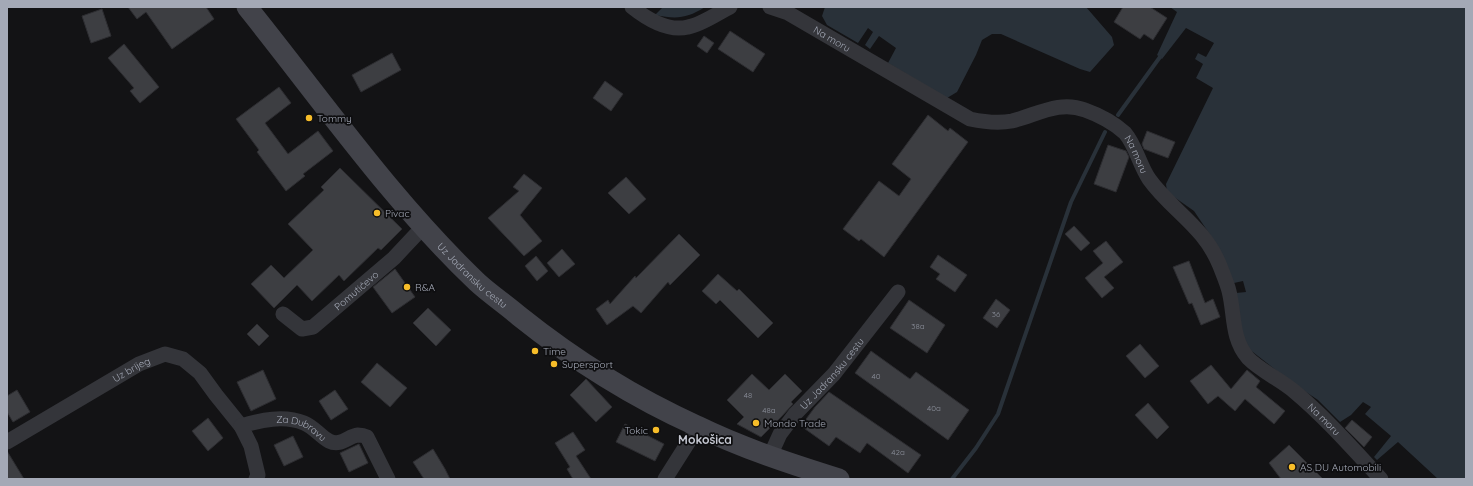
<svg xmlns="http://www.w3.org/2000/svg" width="1473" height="486" font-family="Quicksand,sans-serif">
<rect width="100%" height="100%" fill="#131315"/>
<path fill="#293139" d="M 663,7 L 705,7 C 686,19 676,19 655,15 Z
M 825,7 L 1086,7 L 1112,37 L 1114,45 L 1090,72 L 1080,69 L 1001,34 L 992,34 L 982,40 L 976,55 L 957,92 L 947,98 L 888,63 L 896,48 L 879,36 L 870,49 L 865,45 L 873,32 L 868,28 L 858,43 L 827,25 L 822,16 Z
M 1170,7 L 1466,7 L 1466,479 L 1438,479 L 1398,442 L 1377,460 L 1374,457 L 1391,436 L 1365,414 L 1371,407 L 1363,402 L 1351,415 L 1340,422 L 1318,400 L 1291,382 L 1249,349 L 1239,327 L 1236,293 L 1246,292 L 1243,281 L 1234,283 L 1215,242 L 1194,211 L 1167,192 L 1166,184 L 1213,88 L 1196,78 L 1203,64 L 1195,59 L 1198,53 L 1206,57 L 1214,43 L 1186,28 L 1162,59 L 1157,55 L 1177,12 Z"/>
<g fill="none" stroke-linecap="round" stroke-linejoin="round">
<path stroke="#293139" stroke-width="4" d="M 1118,115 L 1160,57
M 952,479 L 976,448 L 998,414 L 1071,202 L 1105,132"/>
</g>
<path fill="#3d3e42" stroke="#2d2d31" d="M 128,7 L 206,7 L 214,19 L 172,49 L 146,12 L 137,19 Z
M 1123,7 L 1150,7 L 1167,18 L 1153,40 L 1144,34 L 1140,39 L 1114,22 Z
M 102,9 L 111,36 L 91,43 L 82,16 Z
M 730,31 L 765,54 L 753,72 L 718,49 Z
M 704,36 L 714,43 L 707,53 L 697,46 Z
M 124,44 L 159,87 L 140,103 L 130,91 L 134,88 L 108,58 Z
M 392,53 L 401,70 L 361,92 L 352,75 Z
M 605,81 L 623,94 L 611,111 L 593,98 Z
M 279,87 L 291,103 L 265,123 L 288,154 L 318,131 L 333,151 L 303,174 L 305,176 L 286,191 L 257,152 L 259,150 L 236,119 Z
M 928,115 L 948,131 L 950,128 L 968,142 L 884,257 L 861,239 L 859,241 L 843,229 L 879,181 L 899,196 L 911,179 L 892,164 Z
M 1147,131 L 1175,142 L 1168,158 L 1144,149 L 1142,144 Z
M 1108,145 L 1126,151 L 1129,157 L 1116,192 L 1094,184 Z
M 340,168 L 402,229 L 381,250 L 378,248 L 344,281 L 339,275 L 312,301 L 297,285 L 274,308 L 251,284 L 271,265 L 284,278 L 313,250 L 288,224 L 324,190 L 321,187 Z
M 524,174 L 542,188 L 520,215 L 542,241 L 524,256 L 488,218 L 519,191 L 513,187 Z
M 626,177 L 646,199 L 629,214 L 608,193 Z
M 1074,226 L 1090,243 L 1081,251 L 1065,234 Z
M 679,234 L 700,255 L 670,285 L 668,282 L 641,313 L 633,306 L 607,325 L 596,309 L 608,300 L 610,304 L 635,276 L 636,278 Z
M 1106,241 L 1123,262 L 1104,277 L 1114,288 L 1102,298 L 1085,278 L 1103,263 L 1093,251 Z
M 562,249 L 575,264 L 559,277 L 547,263 Z
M 938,255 L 967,275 L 955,292 L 936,279 L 940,274 L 930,267 Z
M 536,256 L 548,271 L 537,281 L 525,266 Z
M 1189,261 L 1205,303 L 1213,299 L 1220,317 L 1201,325 L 1192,303 L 1189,304 L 1173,267 Z
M 395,269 L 415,297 L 392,313 L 373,287 Z
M 718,274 L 737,291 L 739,289 L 773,323 L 758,338 L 720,300 L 716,304 L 702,291 Z
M 996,299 L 1010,310 L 997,328 L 983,318 Z
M 909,300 L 945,325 L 927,353 L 890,328 Z
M 428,308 L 451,330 L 436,346 L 413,323 Z
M 257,324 L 269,336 L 259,346 L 247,334 Z
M 1140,344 L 1159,366 L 1145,378 L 1126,356 Z
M 871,351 L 910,379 L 916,372 L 969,410 L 948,440 L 855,373 Z
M 377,363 L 407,388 L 390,407 L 361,382 Z
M 1211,365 L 1231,389 L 1247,370 L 1260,381 L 1256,387 L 1285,411 L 1274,424 L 1245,399 L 1235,411 L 1218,396 L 1208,404 L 1190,381 Z
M 263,370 L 276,399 L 251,411 L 237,382 Z
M 752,374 L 769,390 L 785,374 L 802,391 L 791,402 L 793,404 L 782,416 L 761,437 L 737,424 L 744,417 L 727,400 Z
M 586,379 L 612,407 L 596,422 L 570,395 Z
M 17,390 L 30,412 L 13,422 L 7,412 L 7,396 Z
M 335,390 L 348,409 L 331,420 L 319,401 Z
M 829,392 L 921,455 L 908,473 L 867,443 L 860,453 L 836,437 L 829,446 L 801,426 L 815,407 Z
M 1148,403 L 1169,427 L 1157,439 L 1135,415 Z
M 208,418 L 223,438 L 208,451 L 192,431 Z
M 1352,420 L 1372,437 L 1364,447 L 1345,428 Z
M 625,424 L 664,444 L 655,461 L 616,442 Z
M 573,432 L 585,450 L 576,456 L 591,479 L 573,479 L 567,469 L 570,467 L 555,443 Z
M 293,436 L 303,457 L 284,466 L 274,445 Z
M 359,444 L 368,463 L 349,472 L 340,453 Z
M 1289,445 L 1323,479 L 1281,479 L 1269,463 Z
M 433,449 L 445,469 L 450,479 L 424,479 L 413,462 Z
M 7,451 L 24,479 L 7,479 Z"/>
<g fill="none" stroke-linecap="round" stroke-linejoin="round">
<g stroke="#34353a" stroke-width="15">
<path d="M 632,7 C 647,19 668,32 688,27 C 701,25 718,13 730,7"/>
<path id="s1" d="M 770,7 L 788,13 L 970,119 C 984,122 997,124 1012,121 C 1037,115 1059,100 1085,110 C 1099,115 1114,123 1125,133 C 1136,146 1139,164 1149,179 C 1172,211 1204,226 1220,266 C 1223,274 1227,283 1229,291 C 1235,315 1231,338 1248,358 C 1262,372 1280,379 1295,392 C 1326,418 1353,449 1381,479"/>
<path id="s2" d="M 283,314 L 302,329 L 313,327 L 394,258 L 424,226"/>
<path id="s3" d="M 7,442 L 139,364 L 165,354 L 183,359 L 200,373 L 216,395 L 241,426"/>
<path id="s4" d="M 770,456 L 780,434 L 795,414 L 834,374 L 898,292"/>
<path id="s5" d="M 256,479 L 258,475 L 251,446 L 241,426 C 261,420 284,415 304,423 C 314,427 321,437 329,441 C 341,447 348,436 358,435 C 361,435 365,436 367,437 L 388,479"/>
<path d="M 665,479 L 698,427"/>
</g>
<path stroke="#42434a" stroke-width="21" id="s6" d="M 247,7 C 321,99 391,200 477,282 C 490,294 505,304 519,316 C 574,360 633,397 697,426 C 742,448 791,464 839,479"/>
</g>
<g fill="#f7bd29" stroke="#0e0e10" stroke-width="1.5">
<circle cx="309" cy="118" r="4"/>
<circle cx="377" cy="213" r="4"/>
<circle cx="407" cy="287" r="4"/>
<circle cx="535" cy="351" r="4"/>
<circle cx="554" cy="364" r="4"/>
<circle cx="756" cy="423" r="4"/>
<circle cx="656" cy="430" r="4"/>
<circle cx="1292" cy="467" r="4"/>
</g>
<g text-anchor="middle" stroke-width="3.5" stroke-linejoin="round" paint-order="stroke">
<g font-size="8" fill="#8a8e99">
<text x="996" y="317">36</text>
<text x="918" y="329">38a</text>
<text x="876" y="379">40</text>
<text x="748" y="398">48</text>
<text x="934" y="411">40a</text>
<text x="769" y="413">48a</text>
<text x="898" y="455">42a</text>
</g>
<g font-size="10" fill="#a4a9b6" stroke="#0e0e10">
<text dy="4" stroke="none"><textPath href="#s1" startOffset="70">Na moru</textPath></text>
<text dy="4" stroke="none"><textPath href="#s1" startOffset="418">Na moru</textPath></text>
<text dy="4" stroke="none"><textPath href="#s6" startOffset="351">Uz Jadransku cestu</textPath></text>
<text dy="4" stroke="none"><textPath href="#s2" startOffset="92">Pomutićevo</textPath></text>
<text dy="4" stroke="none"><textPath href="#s3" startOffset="144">Uz brijeg</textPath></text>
<text dy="4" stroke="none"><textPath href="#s4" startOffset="104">Uz Jadransku cestu</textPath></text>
<text dy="4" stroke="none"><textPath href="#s1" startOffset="754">Na moru</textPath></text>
<text dy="4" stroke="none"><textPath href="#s5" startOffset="120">Za Dubravu</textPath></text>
</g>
<g font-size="10" fill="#a4a9b6" stroke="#0e0e10" text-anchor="start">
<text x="317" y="122">Tommy</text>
<text x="385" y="217">Pivac</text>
<text x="415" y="291">R&amp;A</text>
<text x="543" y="355">Time</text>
<text x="562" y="368">Supersport</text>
<text x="764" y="427">Mondo Trade</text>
<text x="648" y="434" text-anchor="end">Tokic</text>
<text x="1300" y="471">AS DU Automobili</text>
</g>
<g font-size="12" font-weight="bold" fill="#c5c8d2" stroke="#0e0e10">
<text x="705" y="444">Mokošica</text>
</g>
</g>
<rect width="1473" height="486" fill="none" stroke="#a4a9b6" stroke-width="16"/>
</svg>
